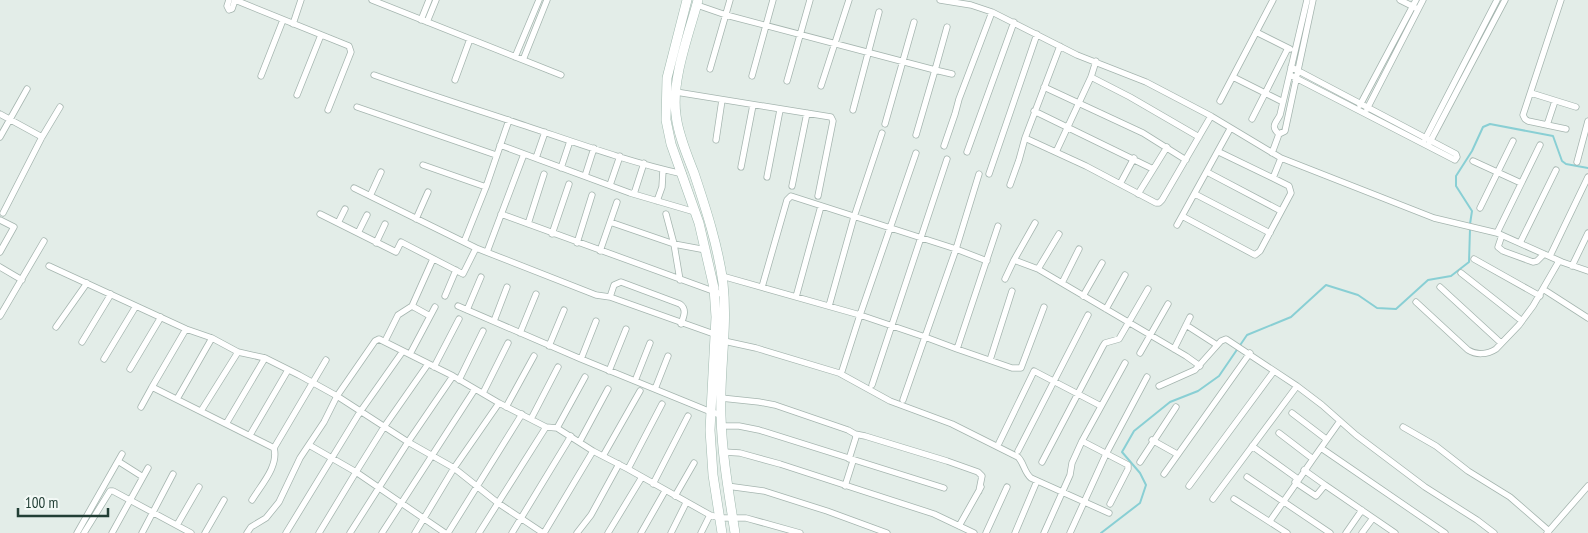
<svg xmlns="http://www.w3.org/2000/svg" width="1588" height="533" font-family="'PT Sans Narrow',sans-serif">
<rect width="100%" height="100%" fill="#e3ede8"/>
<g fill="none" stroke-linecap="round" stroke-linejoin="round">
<path stroke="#89cfd4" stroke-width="2" d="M 1470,224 L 1472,211 L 1456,186 L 1456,176 L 1472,151 L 1483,127 L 1490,124 L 1553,136 L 1562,161 L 1566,164 L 1588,168
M 1101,533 L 1140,503 L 1146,485 L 1140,473 L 1122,452 L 1134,431 L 1170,402 L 1198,391 L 1219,376 L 1247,335 L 1291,317 L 1326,285 L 1358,295 L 1377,308 L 1396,309 L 1428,280 L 1451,276 L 1469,262 L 1470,229"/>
<g stroke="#a5b5af" stroke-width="7">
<path id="street" d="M 229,0 L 227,6 L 229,10 L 232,9 L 235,0
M 235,0 L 349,46 L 351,52 L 328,110
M 372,0 L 561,75
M 940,0 L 971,5 L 992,12 L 1077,55 L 1146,82 L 1211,116 L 1281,158 L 1434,218 L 1497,233 L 1562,262 L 1588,271
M 1400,0 L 1416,8
M 1561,0 L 1523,115 L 1525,119 L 1528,121 L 1566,129
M 697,5 L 726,15 L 935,70 L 947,27
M 421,20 L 429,0
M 427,22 L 436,0
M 293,24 L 301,0
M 1256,32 L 1290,49
M 1060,46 L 1025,138 L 1086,166 L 1156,203 L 1159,203 L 1162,200 L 1211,116
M 515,57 L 539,0
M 523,60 L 547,0
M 710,69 L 730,0
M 374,75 C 424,93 475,109 526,126 C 577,143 629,162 683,174
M 1290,75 L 1453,159 L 1455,160 L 1457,157 L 1456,154 L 1291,67
M 261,76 L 283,20
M 752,76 L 773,0
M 1091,77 L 1130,97 L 1199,137
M 1233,77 L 1283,102
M 455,80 L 470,39
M 787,81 L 810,0
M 821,86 L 849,0
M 1044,87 L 1143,133 L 1186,160
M 676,92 L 831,117 L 833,121 L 818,196
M 1531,93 L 1576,107
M 297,95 L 321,35
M 1220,101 L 1273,0
M 1360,105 L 1416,0
M 357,107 L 496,155
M 1367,109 L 1423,0
M 853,110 L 879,12
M 1034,111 L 1153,169
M 0,114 L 42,137
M 1252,119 L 1288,48
M 885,124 L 914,22
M 1547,125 L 1555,101
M 1230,129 L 1182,216 L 1255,255 L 1260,251 L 1291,193 L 1289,186 L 1273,178 L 1281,158
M 1279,134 C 1270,126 1276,123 1280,115 L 1307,0
M 916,135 L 935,70 L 952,74
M 0,137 L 27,89
M 1425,139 L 1497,0
M 716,140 L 722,100
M 1430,142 L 1505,0
M 500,145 L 630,193 L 695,212
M 944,146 L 955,114 L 959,99 L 992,12
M 967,152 L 1014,22
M 1056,152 L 1091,77 L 1096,61
M 1219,152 L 1273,178
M 1272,153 L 1279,134 L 1285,131 L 1288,117 L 1313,0
M 536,158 L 545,132
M 1473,161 L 1521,183
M 1577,162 L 1588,121
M 423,165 L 486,187
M 741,167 L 753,105
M 561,168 L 570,141
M 1207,172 L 1281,211
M 979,174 L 956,249 L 925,337 L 957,349 L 998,226
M 989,174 L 1037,34
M 585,176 L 594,148
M 767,177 L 780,110
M 1120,184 L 1134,158
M 610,185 L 620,156
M 1010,185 L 1019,160 L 1025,138
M 792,186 L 807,113
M 354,188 L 476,248 L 596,295 L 610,297 L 714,334
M 634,194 L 644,163
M 1138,194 L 1167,147
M 1195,194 L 1270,233
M 370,196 L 381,172
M 657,201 L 662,187 L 663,170
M 1480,208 L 1513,141
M 3,213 L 42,137 L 60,107
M 320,214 L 396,252 L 401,242 L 463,274 L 476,248
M 501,214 L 724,295
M 666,214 L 674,244 L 680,280
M 416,219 L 428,192
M 0,220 L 14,227 L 0,252
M 610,222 L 674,244 L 706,250
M 338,223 L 345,209
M 1035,223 L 1014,260 L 1038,269 L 1186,356 L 1200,366
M 528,224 L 544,174
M 1177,225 L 1182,216
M 358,233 L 367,215
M 1497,233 L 1540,145
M 552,234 L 569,184
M 1502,235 L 1498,247 L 1503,251 L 1533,262 L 1537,261 L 1544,254
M 464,242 L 486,187 L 509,120
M 376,243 L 385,224
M 577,243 L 592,195
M 1520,243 L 1556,170
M 600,251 L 617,202
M 487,252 L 524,154
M 1550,256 L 1588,177
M 1474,259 L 1540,296
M 49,266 L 186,329 L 212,338 L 238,352 L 265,358 L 299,375 L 337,396 L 408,442 L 454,468 L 498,503 L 543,533
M 1572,266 L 1588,233
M 0,267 L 22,280
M 1038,269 L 1059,234
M 1461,273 L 1522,321
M 722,276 L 860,315 L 916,153
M 1005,279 L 1014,260
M 1062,283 L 1079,249
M 762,287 L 787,200 L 791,196 L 956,249 L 987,261
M 1440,287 L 1501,343
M 1543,289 L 1588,318
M 445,296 L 456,270
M 1083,296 L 1102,263
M 610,297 L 614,285 L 621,282 L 680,304 C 687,309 684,316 681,324
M 796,297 L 821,206
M 1416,302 L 1468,350 C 1476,355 1487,355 1496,349 L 1519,325 L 1533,306 L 1559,261
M 412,306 L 430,316
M 458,306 L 581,359 L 711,412 L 721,415
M 829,306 L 854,217 L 882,133
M 1106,309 L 1125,275
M 467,310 L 481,277
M 0,316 L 44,241
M 494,321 L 507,287
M 1186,325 L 1217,345
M 56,327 L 87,283
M 520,333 L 536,294
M 385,341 L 398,315 L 412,306 L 433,259
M 724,341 L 756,348 L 839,373 L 890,401 L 952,424 L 1018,457 C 1024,463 1024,472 1031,478 L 1109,513
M 82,342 L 111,294
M 549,346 L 564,310
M 957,349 L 1012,368 L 1021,368 L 1044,307
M 1174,349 L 1190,317
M 1140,353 L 1168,304
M 410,354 L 435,307
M 104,359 L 136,306
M 581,359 L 596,321
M 990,360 L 1012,291
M 428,364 L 384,427 L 356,472 L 445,533
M 434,367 L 459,319
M 130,369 L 161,317
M 609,371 L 626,329
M 842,371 L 860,315 L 925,337 L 903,400
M 459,380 L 483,331
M 635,381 L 650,343
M 872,385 L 947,159
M 1159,386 L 1195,370 L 1221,341 L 1226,339 L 1297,386 L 1322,405 L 1356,435 L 1425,487 L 1477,520 L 1494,533
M 152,387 L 186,329
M 655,389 L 668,356
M 483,393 L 508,343
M 721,398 L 759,402 L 775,405 L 848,430 L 855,434 L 856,437 L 849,459
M 177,399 L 212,338
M 141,407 L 152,387 L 274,448 C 279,466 261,485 252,500
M 506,407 L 534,356
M 201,411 L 238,352
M 1292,413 L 1326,439
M 531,419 L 558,367
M 226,424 L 265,358
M 722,426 L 739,426 L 759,430 L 944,488
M 1403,427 L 1436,446 L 1468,471 L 1510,497 L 1549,531
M 557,428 L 585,377
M 1279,433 L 1313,459 L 1340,421
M 855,434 L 865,436 L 947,461 L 978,472 L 982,476 L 979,491
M 250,435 L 288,370
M 1152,440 L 1177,454
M 580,441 L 608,389
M 1082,441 L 1128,465 L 1128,469 L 1110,504
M 999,443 L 1034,371 L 1101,406
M 309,445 L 356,472 L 319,533
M 1252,446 L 1298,479
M 274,448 L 326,360
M 1321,448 L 1445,533
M 1018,451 L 1088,315
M 724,452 L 740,453 L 780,464 L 934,514 L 974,533
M 603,456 L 640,391
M 1042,462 L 1103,346 L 1105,343 L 1119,339 L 1148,289
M 1140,462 L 1176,407
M 121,463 L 143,477
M 628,469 L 662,404
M 1304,470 L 1325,485
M 1164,474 L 1250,353
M 1247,477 L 1330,533
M 1295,482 L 1316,496 L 1325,485 L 1395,533
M 653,484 L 688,416
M 727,486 L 764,491 L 827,511 L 887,533
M 845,486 L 853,461
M 1189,486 L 1274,371
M 675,496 L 694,463
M 1213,499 L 1297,386
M 1234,499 L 1287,533
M 1270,521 L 1313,459
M 177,525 L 199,487
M 959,526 L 981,487
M 77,533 L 122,454
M 84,533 L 110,491 L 113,491 L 191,533
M 112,533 L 148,468
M 142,533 L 173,474
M 205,533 L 224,500
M 247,533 L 251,527 L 266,518 L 279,502 L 300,458 L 324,422 L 337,396 L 375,341 L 379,339 L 453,376 L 499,403 L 546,427 L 557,428 L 593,451 L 628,469 L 710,515 L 720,518 L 746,518 L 800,533
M 286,533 L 360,412 L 403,351
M 350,533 L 408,442 L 453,376
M 382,533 L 475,389
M 415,533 L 454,468 L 499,403
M 448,533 L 522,414
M 479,533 L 546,427
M 512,533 L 571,436
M 544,533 L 593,451
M 577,533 L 591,515 L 619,464
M 608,533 L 642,477
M 641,533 L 665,491
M 671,533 L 686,503
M 701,533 L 710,515
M 986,533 L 1007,487
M 1015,533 L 1037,481
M 1044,533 L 1070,475 L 1072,463 L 1082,441 L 1125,363
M 1070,533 L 1106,454 L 1147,377
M 1346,533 L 1362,510
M 1362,533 L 1373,518
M 1547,533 L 1588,486"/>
</g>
<g stroke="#a0b9af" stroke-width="10">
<path id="secondary" d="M 687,0 L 667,78 L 666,120 L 671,144 L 699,223 L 714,288 L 716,317 L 710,430 L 713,475 L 722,533
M 698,0 C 689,34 671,80 676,115 C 678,134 687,155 694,173 C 706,209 718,246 723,283 C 728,328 719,372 721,416 C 722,455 729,494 735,533"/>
</g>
<use href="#street" stroke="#fff" stroke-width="5.5"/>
<use href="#secondary" stroke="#fff" stroke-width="9"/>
</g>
<path d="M18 508v8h90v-8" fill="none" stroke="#223f35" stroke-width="2.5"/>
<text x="25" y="508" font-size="15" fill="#223f35" stroke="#f3f9f6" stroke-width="4" paint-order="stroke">100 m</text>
</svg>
